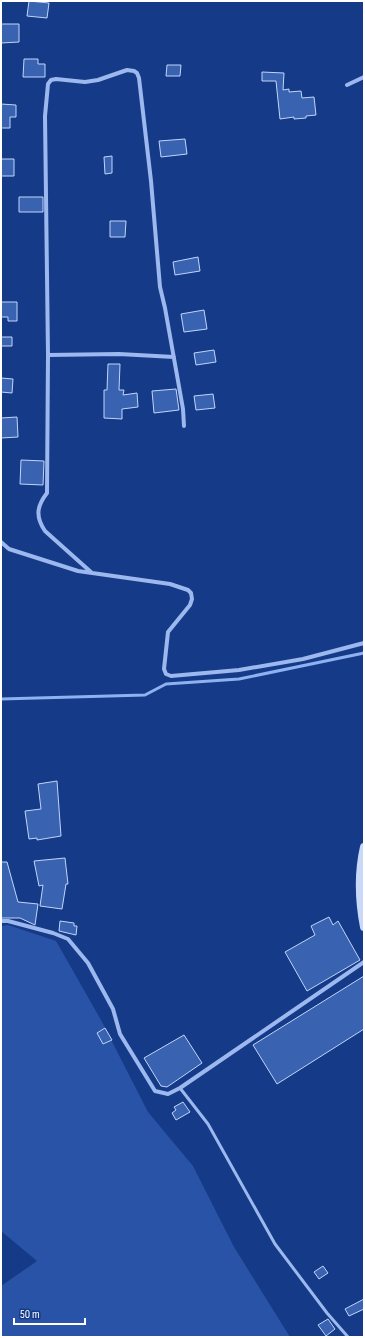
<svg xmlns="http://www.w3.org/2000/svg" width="365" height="1338" font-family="'Sofia Sans Condensed',sans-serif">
<rect width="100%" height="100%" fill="#153b88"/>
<path fill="#2853a6" d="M 8,925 L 56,941 L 101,1020 L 148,1112 L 193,1166 L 234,1247 L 290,1337 L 1,1337 L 1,1286 L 37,1261 L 1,1231 L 1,926 Z"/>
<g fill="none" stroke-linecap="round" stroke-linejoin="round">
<path stroke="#8eb1f1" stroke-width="3" d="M 1,699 L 145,695 L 166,684 L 239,679 L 364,653"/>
</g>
<path fill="#3962b0" stroke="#c1d5fb" d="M 29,1 L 49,3 L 47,18 L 27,16 Z
M 1,24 L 19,24 L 19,42 L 1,43 Z
M 24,59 L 38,59 L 38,64 L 45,64 L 45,77 L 23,77 Z
M 167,65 L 181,65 L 180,76 L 166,76 Z
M 262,72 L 284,73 L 283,90 L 289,89 L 289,92 L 301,91 L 302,98 L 314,97 L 316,115 L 306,116 L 306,118 L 294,119 L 294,117 L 280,119 L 276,81 L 262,81 Z
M 1,104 L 16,105 L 16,117 L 10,117 L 10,128 L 1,128 Z
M 185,139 L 187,154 L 161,157 L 159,141 Z
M 112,156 L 112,173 L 105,174 L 104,157 Z
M 1,159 L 14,159 L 14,176 L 1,176 Z
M 19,197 L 43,197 L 43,212 L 19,212 Z
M 110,221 L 126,221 L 125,237 L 110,237 Z
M 198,257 L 200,271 L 175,275 L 173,262 Z
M 1,302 L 17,302 L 17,321 L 8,321 L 8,317 L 1,317 Z
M 204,310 L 207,329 L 184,332 L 181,314 Z
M 1,337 L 12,337 L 12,346 L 1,346 Z
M 214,350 L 216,362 L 196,365 L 194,353 Z
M 108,364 L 120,364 L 119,390 L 124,390 L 123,395 L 137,393 L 138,407 L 122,409 L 122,419 L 104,418 L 104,390 L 107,390 Z
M 1,378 L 13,379 L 12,393 L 1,392 Z
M 176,389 L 179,410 L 154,413 L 152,391 Z
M 213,394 L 215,408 L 196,410 L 194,396 Z
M 17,417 L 18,437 L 1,438 L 1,418 Z
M 21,460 L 44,461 L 43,485 L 20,484 Z
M 57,781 L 61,836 L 37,840 L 37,838 L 29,839 L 25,811 L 41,809 L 38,784 Z
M 65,858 L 68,884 L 66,884 L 62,909 L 40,906 L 43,885 L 39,886 L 34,861 Z
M 1,862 L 7,862 L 18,902 L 38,904 L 35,925 L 20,918 L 1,918 Z
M 329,917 L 333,925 L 338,921 L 360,960 L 307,991 L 285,952 L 315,935 L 311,926 Z
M 60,921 L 74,923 L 74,926 L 77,926 L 76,935 L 59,931 Z
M 364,976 L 364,1029 L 277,1084 L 253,1045 Z
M 105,1028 L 112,1040 L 103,1044 L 97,1033 Z
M 184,1035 L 202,1063 L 167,1087 L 161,1086 L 144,1058 Z
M 183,1102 L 190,1112 L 176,1120 L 172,1113 L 176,1110 L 174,1107 Z
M 323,1266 L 328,1273 L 319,1279 L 314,1272 Z
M 364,1299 L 364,1309 L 349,1316 L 345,1309 Z
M 328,1319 L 335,1329 L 326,1336 L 318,1325 Z"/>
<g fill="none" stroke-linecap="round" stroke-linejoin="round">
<path stroke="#9cb8ee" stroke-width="3" d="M 180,1088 L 208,1124 L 275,1244 L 327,1313 L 348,1337"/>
<path stroke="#9cb8ee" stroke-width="4" d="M 347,85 L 364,77
M 48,355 L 119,354 L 174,357
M 1,542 L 9,549 L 78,571 L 170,584 L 188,590 L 191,593 L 192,599 L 190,605 L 168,632 L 164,669 L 166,674 L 171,676 L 239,670 L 303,659 L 364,643
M 92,573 L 45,531 C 35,516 37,506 47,493 L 48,355 L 45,116 L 48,84 L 51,80 L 56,79 L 85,82 L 98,80 L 127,70 L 134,71 L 137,73 L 139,78 L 151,181 L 160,287 L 165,308 L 183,409 L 184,426
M 1,921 L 8,921 L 53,933 L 68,939 L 88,963 L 113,1009 L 120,1034 L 155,1091 L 168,1094 L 180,1088 L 364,962"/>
<path stroke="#c9d9fa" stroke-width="8" d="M 364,847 C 358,873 359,901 364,927"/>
</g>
<rect width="365" height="1338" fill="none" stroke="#ffffff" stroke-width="4"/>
<path d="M14 1318v6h71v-6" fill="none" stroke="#ffffff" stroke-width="2"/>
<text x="20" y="1318" font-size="12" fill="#ffffff" stroke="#153b88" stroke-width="3" paint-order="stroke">50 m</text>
</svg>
